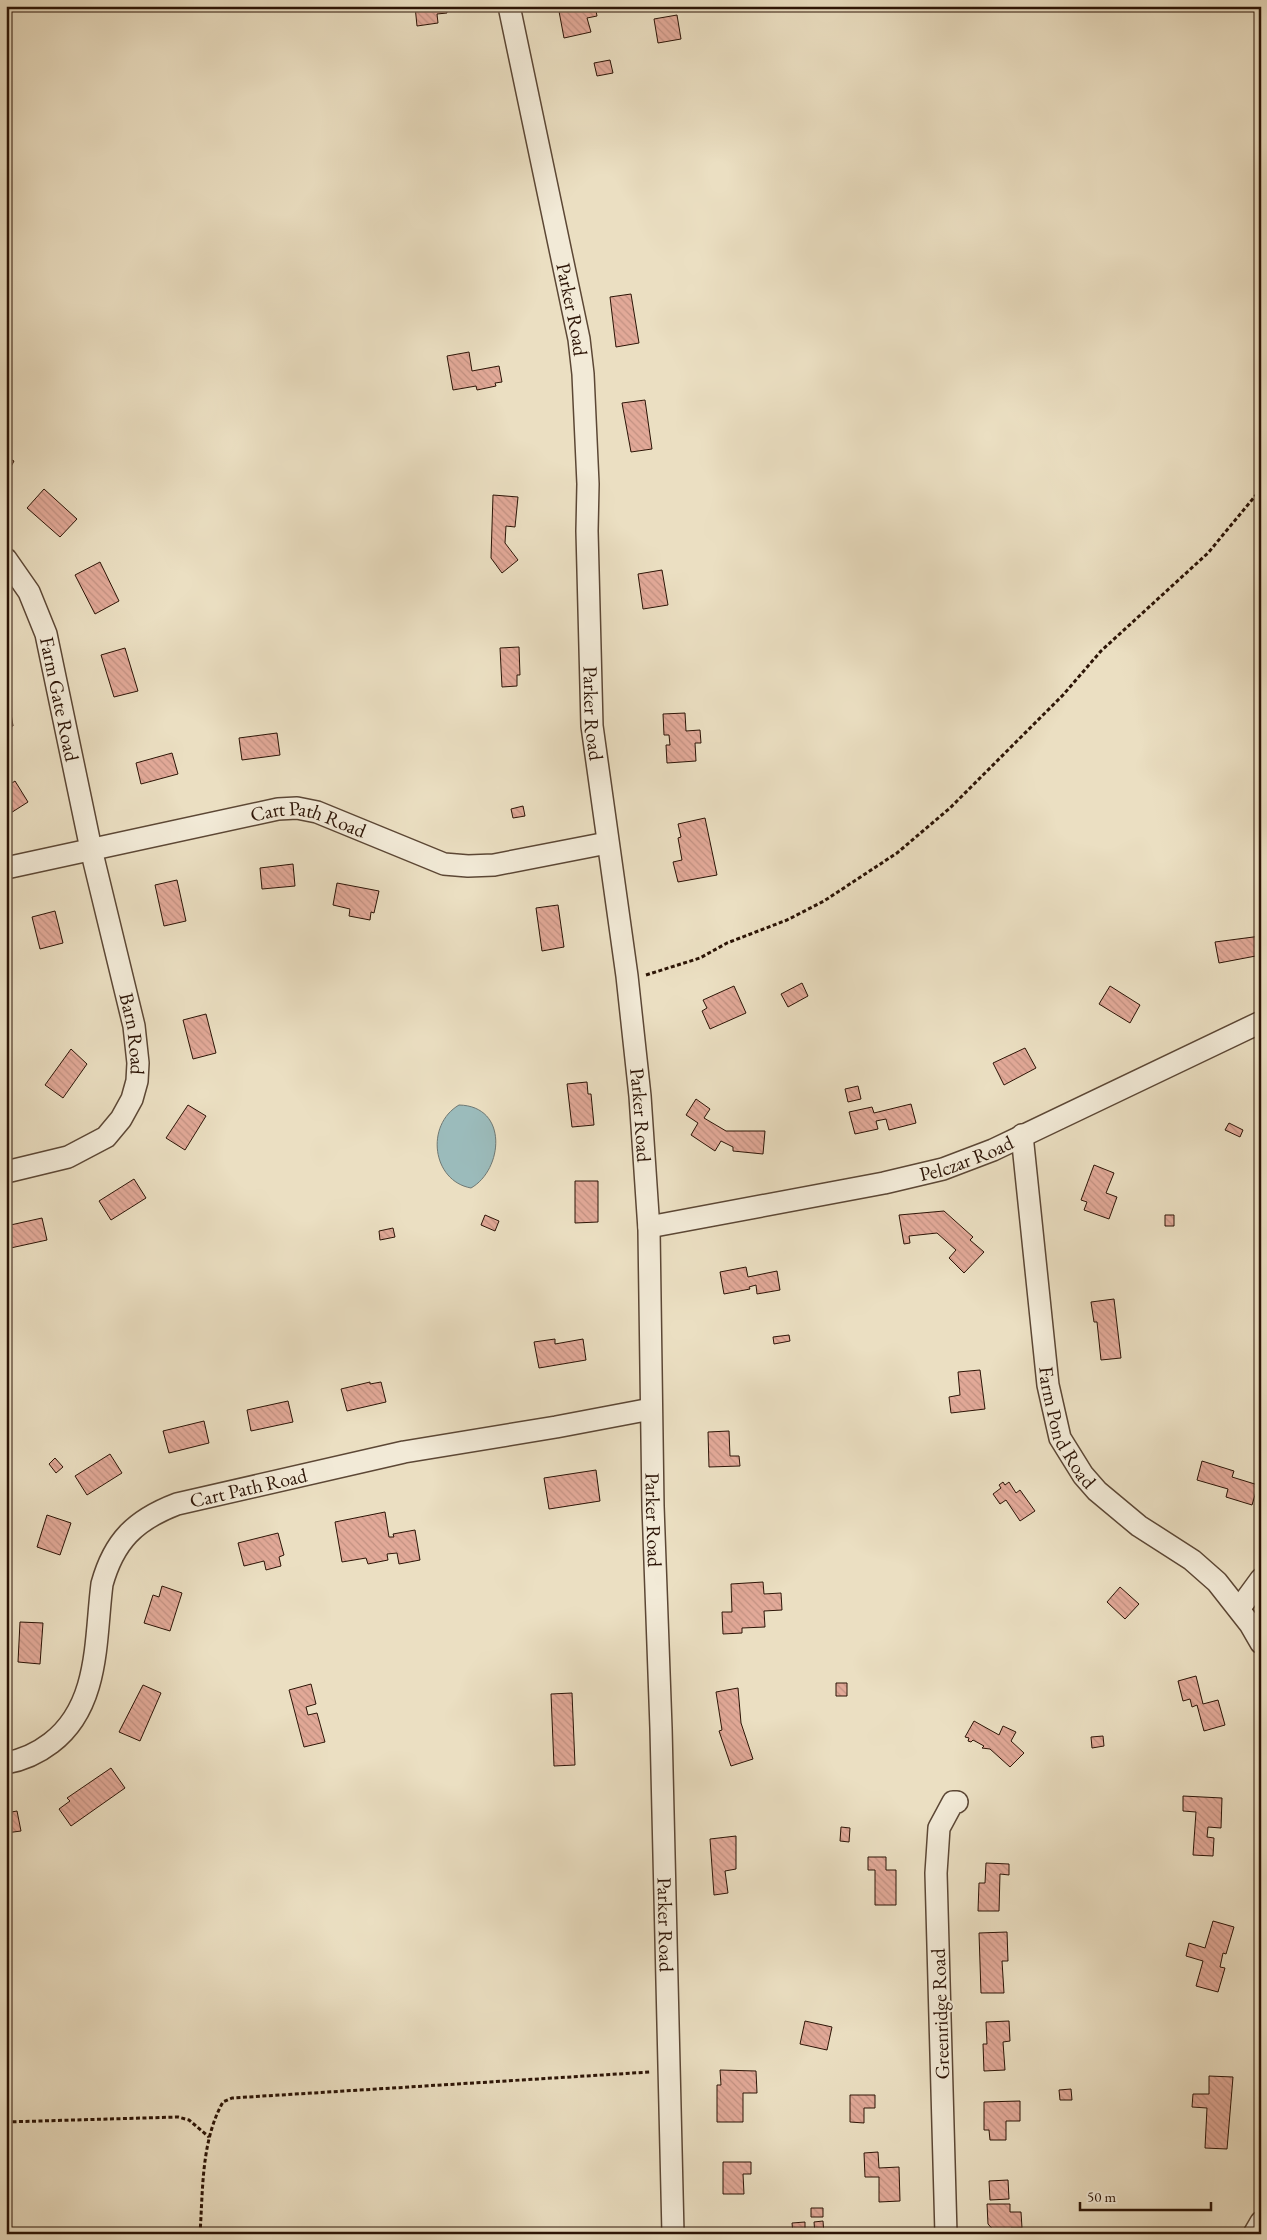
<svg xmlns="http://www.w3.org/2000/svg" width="1267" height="2240" font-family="'EB Garamond',serif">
<defs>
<pattern id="building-back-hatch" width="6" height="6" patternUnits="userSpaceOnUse" patternTransform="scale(1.25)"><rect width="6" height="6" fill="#e2a998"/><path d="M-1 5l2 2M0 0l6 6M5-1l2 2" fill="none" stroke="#c29182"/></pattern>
</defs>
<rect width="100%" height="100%" fill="#ebdfc2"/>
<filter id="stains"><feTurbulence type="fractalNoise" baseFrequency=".004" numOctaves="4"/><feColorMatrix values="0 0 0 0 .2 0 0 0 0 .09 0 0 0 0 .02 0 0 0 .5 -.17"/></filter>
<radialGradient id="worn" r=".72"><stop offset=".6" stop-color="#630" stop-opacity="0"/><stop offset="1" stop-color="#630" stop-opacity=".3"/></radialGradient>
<path fill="#9bbbbb" stroke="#6f7873" d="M 459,1105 C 509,1106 503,1170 471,1188 C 432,1181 425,1125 459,1105 Z"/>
<path fill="url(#building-back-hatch)" stroke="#2c1406" d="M 415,6 L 446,6 L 447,13 L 437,14 L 438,23 L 417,26 Z
M 558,6 L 595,6 L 597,16 L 587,18 L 591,32 L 564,38 Z
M 677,15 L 681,39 L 658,43 L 654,19 Z
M 610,60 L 613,73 L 597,76 L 594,63 Z
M 631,294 L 639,343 L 616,347 L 610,297 Z
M 469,352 L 472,371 L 499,366 L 502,382 L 495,383 L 496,386 L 477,390 L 476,386 L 453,390 L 447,356 Z
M 645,400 L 652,449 L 631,452 L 622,403 Z
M 6,457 L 14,461 L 6,476 Z
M 44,489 L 77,519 L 60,537 L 27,508 Z
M 493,495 L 518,497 L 515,527 L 506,526 L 505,543 L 518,560 L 502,573 L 491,558 Z
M 100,562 L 119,601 L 95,614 L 75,575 Z
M 662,570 L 668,605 L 643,609 L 638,574 Z
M 519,647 L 520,675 L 517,675 L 517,686 L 502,687 L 500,648 Z
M 125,648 L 138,691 L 114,697 L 101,655 Z
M 6,682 L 13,726 L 6,727 Z
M 685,713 L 686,731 L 700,730 L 701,743 L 695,743 L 696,761 L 667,763 L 666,745 L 670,745 L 669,735 L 664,735 L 663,714 Z
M 277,733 L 280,755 L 242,760 L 239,738 Z
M 172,753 L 178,774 L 141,784 L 136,763 Z
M 15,781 L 28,802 L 6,816 L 6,787 Z
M 523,806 L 525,816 L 513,818 L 511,809 Z
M 705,818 L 717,875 L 678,882 L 673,862 L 682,860 L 678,838 L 681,837 L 678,824 Z
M 293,864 L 295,886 L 262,889 L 260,868 Z
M 177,880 L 186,921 L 164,926 L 155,885 Z
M 337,883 L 379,891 L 374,913 L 371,912 L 370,920 L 349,916 L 350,909 L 333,905 Z
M 558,905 L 564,947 L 542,951 L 536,908 Z
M 55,911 L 63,943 L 40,949 L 32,917 Z
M 1261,936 L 1261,955 L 1219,963 L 1215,942 Z
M 802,983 L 808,996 L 788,1007 L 781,994 Z
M 734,986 L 746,1013 L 710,1029 L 702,1011 L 707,1008 L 703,1000 Z
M 1110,986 L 1140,1005 L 1130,1023 L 1099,1004 Z
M 206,1014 L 216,1053 L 193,1059 L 183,1020 Z
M 1025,1048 L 1036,1068 L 1004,1085 L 993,1063 Z
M 71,1049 L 87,1064 L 63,1098 L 45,1085 Z
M 587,1082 L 588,1094 L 591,1094 L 594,1125 L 572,1127 L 567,1084 Z
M 858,1086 L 861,1099 L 848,1102 L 845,1089 Z
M 696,1099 L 710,1109 L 704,1118 L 726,1131 L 765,1131 L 763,1154 L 733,1151 L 733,1147 L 721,1141 L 715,1151 L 691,1135 L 698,1123 L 686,1115 Z
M 911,1104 L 916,1123 L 889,1130 L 886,1119 L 876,1121 L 878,1129 L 855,1134 L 849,1112 L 872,1107 L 874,1113 Z
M 188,1105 L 206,1116 L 185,1150 L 166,1138 Z
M 1229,1123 L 1243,1130 L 1240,1137 L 1225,1130 Z
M 1094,1165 L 1114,1173 L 1106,1193 L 1117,1197 L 1109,1219 L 1084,1210 L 1087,1202 L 1081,1200 Z
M 134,1179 L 146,1198 L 111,1220 L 99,1201 Z
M 575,1181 L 598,1181 L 598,1222 L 575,1223 Z
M 944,1211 L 973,1237 L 970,1240 L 984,1252 L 964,1273 L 949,1258 L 956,1250 L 937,1233 L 909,1236 L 910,1243 L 904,1244 L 899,1215 Z
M 485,1215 L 499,1221 L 495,1231 L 481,1225 Z
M 1165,1215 L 1174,1215 L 1174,1226 L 1165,1226 Z
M 42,1218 L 47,1240 L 6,1249 L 6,1226 Z
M 393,1228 L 395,1237 L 380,1240 L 379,1231 Z
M 746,1267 L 748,1277 L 777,1271 L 780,1290 L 757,1294 L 756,1285 L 749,1287 L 750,1289 L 724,1294 L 720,1272 Z
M 1114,1299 L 1121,1358 L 1101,1360 L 1097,1322 L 1094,1322 L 1091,1302 Z
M 789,1335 L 790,1341 L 774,1344 L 773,1337 Z
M 555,1339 L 555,1344 L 583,1339 L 586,1360 L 539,1368 L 534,1342 Z
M 980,1370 L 985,1409 L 951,1413 L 949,1397 L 960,1395 L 958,1372 Z
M 370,1382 L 370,1384 L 381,1382 L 386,1402 L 347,1411 L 341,1389 Z
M 288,1401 L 293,1422 L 251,1431 L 247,1410 Z
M 204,1421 L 209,1443 L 169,1453 L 163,1431 Z
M 729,1431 L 730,1456 L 739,1456 L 740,1466 L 709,1467 L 708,1432 Z
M 110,1454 L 122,1473 L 87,1495 L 75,1476 Z
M 55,1458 L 63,1467 L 56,1473 L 49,1464 Z
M 1202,1461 L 1234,1471 L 1232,1477 L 1258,1485 L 1252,1505 L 1226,1497 L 1228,1489 L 1197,1480 Z
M 596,1470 L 600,1501 L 549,1509 L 544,1478 Z
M 1003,1482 L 1005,1485 L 1009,1482 L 1016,1493 L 1020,1490 L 1035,1511 L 1020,1521 L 1006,1500 L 1000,1504 L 993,1494 L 1001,1488 L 999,1485 Z
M 385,1512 L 389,1537 L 394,1537 L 393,1534 L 415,1530 L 420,1560 L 399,1564 L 397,1553 L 387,1554 L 388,1560 L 368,1564 L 366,1558 L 342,1562 L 335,1522 Z
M 47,1515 L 71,1523 L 60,1555 L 37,1547 Z
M 278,1533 L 284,1555 L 279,1557 L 281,1566 L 266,1570 L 264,1561 L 244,1566 L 238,1543 Z
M 763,1582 L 764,1594 L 781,1593 L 782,1610 L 764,1611 L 765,1627 L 742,1628 L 742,1633 L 723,1634 L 722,1612 L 732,1612 L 731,1584 Z
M 162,1586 L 182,1593 L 170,1631 L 144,1623 L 153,1595 L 159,1597 Z
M 1120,1587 L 1139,1604 L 1125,1619 L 1107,1602 Z
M 20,1622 L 43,1623 L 40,1664 L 18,1662 Z
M 1196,1676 L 1203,1704 L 1218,1700 L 1225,1725 L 1204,1731 L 1197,1705 L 1192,1707 L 1190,1699 L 1183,1701 L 1178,1681 Z
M 836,1683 L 847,1683 L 847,1696 L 836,1696 Z
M 311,1684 L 316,1704 L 306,1707 L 308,1715 L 317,1713 L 325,1742 L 304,1747 L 289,1690 Z
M 143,1685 L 161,1693 L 140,1741 L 119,1732 Z
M 738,1688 L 741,1723 L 753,1759 L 731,1766 L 719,1731 L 722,1730 L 716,1692 Z
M 572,1693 L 575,1765 L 554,1766 L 551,1694 Z
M 974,1721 L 999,1735 L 1003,1726 L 1016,1732 L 1011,1741 L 1024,1753 L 1010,1767 L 990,1749 L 982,1748 L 984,1746 L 973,1740 L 971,1742 L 968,1741 L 969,1738 L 965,1737 Z
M 1103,1736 L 1104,1746 L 1092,1748 L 1091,1737 Z
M 111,1768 L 125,1788 L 71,1826 L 59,1809 L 70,1801 L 67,1798 Z
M 1183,1796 L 1222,1798 L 1221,1828 L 1208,1827 L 1207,1837 L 1214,1838 L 1213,1856 L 1193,1855 L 1196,1812 L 1183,1811 Z
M 17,1811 L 21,1831 L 6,1833 L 6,1813 Z
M 841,1827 L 850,1828 L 849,1842 L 840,1841 Z
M 736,1836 L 736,1869 L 725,1871 L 728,1893 L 714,1895 L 710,1839 Z
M 868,1857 L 886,1857 L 886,1870 L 896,1870 L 896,1905 L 875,1905 L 875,1870 L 868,1870 Z
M 986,1863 L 1009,1864 L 1009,1875 L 1000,1874 L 999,1911 L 978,1911 L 979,1883 L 985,1883 Z
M 1213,1921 L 1234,1927 L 1226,1954 L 1223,1953 L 1220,1967 L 1225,1968 L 1218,1992 L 1196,1986 L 1203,1961 L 1186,1956 L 1189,1943 L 1205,1948 Z
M 1007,1932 L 1008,1961 L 1002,1961 L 1004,1993 L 981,1993 L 979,1933 Z
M 805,2021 L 832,2027 L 827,2050 L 800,2044 Z
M 1009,2021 L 1010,2041 L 1003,2042 L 1005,2070 L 984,2071 L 983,2044 L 987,2044 L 986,2022 Z
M 720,2070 L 756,2071 L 757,2093 L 743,2093 L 743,2122 L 717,2122 L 717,2085 L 721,2085 Z
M 1209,2076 L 1233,2077 L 1227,2149 L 1205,2148 L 1207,2108 L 1192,2107 L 1193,2094 L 1209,2094 Z
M 1071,2089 L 1072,2100 L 1060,2100 L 1059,2090 Z
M 850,2095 L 875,2095 L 875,2108 L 864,2108 L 864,2123 L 850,2122 Z
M 1020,2101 L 1020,2121 L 1006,2121 L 1006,2140 L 990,2140 L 989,2130 L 984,2130 L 984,2102 Z
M 878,2152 L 879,2168 L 899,2167 L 900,2201 L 879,2202 L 879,2177 L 865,2177 L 864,2153 Z
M 723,2162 L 751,2162 L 751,2174 L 743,2174 L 744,2194 L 723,2194 Z
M 1008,2180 L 1009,2199 L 990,2200 L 989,2181 Z
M 987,2204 L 1010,2204 L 1010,2212 L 1021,2212 L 1022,2228 L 1011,2228 L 1011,2233 L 996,2233 L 988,2224 Z
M 811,2208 L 823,2208 L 823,2217 L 811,2217 Z
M 823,2221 L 824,2234 L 815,2234 L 814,2222 Z
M 805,2222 L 805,2233 L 793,2234 L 792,2223 Z"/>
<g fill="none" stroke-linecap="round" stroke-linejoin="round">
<g stroke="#5c4735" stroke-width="24">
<g id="minor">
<path id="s1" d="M 509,6 L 579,339 L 583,374 L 588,484 L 587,531 L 592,726 L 627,976 L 640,1096 L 649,1230 L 653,1506 L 661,1728 L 673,2234"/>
<path id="s2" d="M 6,559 L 29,592 L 46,634 L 91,849 L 134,1026 L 138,1063 L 137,1081 L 132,1099 L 121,1119 L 106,1137 L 68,1157 L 6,1172"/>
<path id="s3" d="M 6,868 L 278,809 L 297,808 L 317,812 L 444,864 L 468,866 L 494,865 L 607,843"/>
<path id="s4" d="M 1022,1135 L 1048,1385 L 1060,1438 L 1083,1475 L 1097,1491 L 1139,1526 L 1192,1560 L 1217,1582 L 1250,1624 L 1261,1643"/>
<path id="s5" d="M 649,1227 L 884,1183 L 943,1169 L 993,1150 L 1261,1022"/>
<path d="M 1239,1609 L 1261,1579"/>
<path id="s6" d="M 6,1763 C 23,1760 38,1753 51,1743 C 100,1706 95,1639 102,1584 C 114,1541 135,1520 177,1504 L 404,1452 L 556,1427 L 651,1409"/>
<path d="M 946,2234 L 936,1873 L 939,1828 L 953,1802 L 957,1802"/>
<path d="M 1254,2234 L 1261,2222"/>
</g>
</g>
<path stroke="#2c1406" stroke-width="3" stroke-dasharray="4 2.5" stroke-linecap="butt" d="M 646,975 L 700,958 L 727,943 L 787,920 L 824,901 L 897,853 L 950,808 L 1063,695 L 1101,651 L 1208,553 L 1261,489
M 6,2122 L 178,2117 L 189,2120 L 209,2137
M 200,2234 C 203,2190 201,2141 223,2102 L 232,2098 L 650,2072"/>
<use href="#minor" stroke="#f2ead7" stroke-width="21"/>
</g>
<g text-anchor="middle" stroke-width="4" stroke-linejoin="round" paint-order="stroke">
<g font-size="20" fill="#2c1406" stroke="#f2ead7">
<text dy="7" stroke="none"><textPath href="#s1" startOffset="310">Parker Road</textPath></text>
<text dy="7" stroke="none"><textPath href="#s2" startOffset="152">Farm Gate Road</textPath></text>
<text dy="7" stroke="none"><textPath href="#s1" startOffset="715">Parker Road</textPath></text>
<text dy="7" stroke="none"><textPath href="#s3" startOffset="310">Cart Path Road</textPath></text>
<text dy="7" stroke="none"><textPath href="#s2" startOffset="495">Barn Road</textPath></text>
<text dy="7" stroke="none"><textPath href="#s1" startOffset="1120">Parker Road</textPath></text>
<text dy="7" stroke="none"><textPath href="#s5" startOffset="325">Pelczar Road</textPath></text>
<text dy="7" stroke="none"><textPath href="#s4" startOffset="298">Farm Pond Road</textPath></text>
<text dy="7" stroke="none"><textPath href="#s6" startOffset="410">Cart Path Road</textPath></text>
<text dy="7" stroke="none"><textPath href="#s1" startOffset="1525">Parker Road</textPath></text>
<text dy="7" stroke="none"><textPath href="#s1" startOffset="1930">Parker Road</textPath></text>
<text transform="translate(940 2014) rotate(-92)" y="7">Greenridge Road</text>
</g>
</g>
<rect width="1267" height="2240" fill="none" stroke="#ebdfc2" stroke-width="25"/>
<rect x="8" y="8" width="1252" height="2225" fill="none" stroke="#2c1406" stroke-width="2.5"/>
<rect x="12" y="12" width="1242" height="2215" fill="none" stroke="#2c1406"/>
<path d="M1080 2202v8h131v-8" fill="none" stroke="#2c1406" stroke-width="2.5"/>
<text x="1087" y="2202" font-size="15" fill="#2c1406" stroke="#f2ead7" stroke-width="4" paint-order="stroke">50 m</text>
<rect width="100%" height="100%" filter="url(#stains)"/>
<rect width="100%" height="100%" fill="url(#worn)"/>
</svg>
